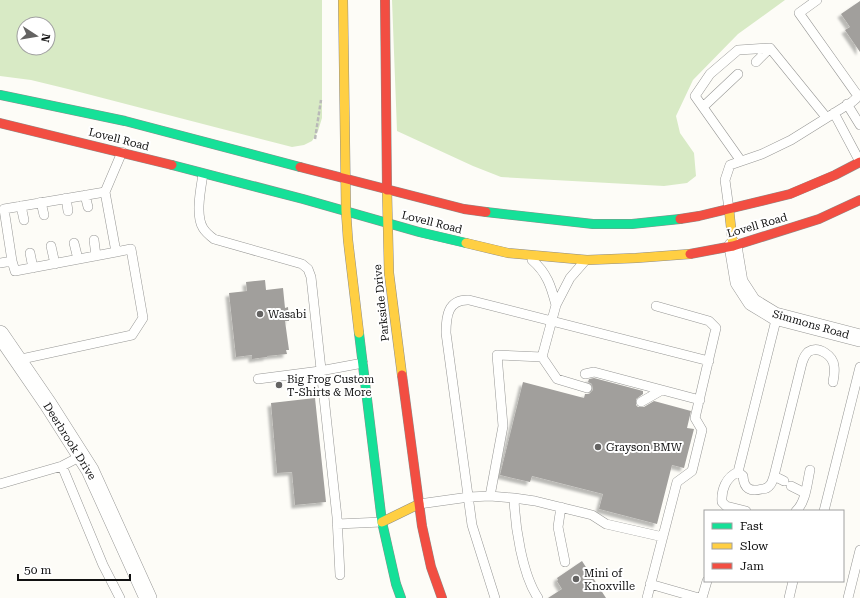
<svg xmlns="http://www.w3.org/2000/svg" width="860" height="598" font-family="'Roboto Serif',serif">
<defs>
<filter id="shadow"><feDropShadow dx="-3.5" dy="3.5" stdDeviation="1" flood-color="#0004"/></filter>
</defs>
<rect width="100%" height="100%" fill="#fdfcf7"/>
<path fill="#d8eac5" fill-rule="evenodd" d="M 0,0 L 322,0 L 322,118 L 318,131 L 312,141 L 304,145 L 292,147 L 68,89 L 31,80 L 0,76 ZM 24,24 L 48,24 L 48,48 L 24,48 Z
M 392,0 L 785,0 L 738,34 L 693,80 L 676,116 L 680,133 L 694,153 L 696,176 L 687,183 L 664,186 L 501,177 L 473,166 L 397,131 Z"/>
<path fill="#a19f9c" filter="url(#shadow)" d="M 860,1 L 860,52 L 845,30 L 850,27 L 841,14 Z
M 265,280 L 266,290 L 283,288 L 285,308 L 288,307 L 289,321 L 285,321 L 289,350 L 286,350 L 287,354 L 267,356 L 267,357 L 252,359 L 252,355 L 236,357 L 229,293 L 247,291 L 246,282 Z
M 594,378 L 643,391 L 643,394 L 636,399 L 636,405 L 638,407 L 644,407 L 654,401 L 691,411 L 687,428 L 694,429 L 684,468 L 672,465 L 657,524 L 599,509 L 603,494 L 532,476 L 530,482 L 500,475 L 523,382 L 584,398 L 585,394 L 589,394 L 593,390 L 592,384 L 588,382 L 589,379 Z
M 315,398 L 326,502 L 295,505 L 292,472 L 277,473 L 271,403 Z
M 582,561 L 606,598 L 548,598 L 562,589 L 557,581 L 558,580 L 557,578 Z"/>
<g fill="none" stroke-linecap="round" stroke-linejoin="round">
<g stroke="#979795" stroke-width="10">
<path id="lane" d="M 817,0 L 799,13 L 858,96
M 756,62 L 770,48
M 847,104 L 860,125
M 703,107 L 738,74
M 834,113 L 860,162
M 741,161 L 695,96 L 710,74 L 738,50 L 770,48 L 826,117
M 203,174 C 201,188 195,215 203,228 C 206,233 210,236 214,239 L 302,264 L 308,269 L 311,277 L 337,517 L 340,575
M 85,195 L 88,207
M 66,198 L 68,211
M 41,202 L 44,215
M 21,206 L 24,220
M 729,209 L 725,180 L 730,165 L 762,154 L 791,140 L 852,102 L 860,95
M 94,240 L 96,256
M 74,243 L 78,259
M 51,246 L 55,264
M 30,253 L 33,268
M 532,260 C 547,273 551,286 556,305
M 12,261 L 15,271 L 116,252
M 0,263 L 12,261 L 4,209 L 105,192
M 542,357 L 556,305 L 570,278 L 584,262
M 542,357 L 557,379 L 587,388
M 17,360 L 132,335 L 143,318 L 131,249 L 116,252 L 105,192 L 122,152
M 585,374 L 594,372 L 700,400
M 258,379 L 320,371 L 363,363
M 641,402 L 662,390
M 62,466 L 103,565 L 120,598
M 738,472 L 743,476 C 744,489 750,492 762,489 C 765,489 768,488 770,485 C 772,483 773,479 774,476 L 802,363 C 803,359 805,355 808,352 C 819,345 833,356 834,366 C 835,372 834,377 833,382
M 738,472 L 777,316
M 738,472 C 726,477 721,490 722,502 L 726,506 L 746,511
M 774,476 L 784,481
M 0,484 L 62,466 L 81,456
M 791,486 L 805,493
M 490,496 L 503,426 L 497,355 L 542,357
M 514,498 C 515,526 522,574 538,598
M 419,504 L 469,497 L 490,496 L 514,498 L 535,501 L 592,515 L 606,524 L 663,537
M 561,507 L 558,527 L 565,562
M 796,511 C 806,502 807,483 810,470
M 824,511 L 860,367
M 337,524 L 382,522
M 650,584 L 699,598
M 495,598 L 472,525 L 446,333 C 446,316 448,299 469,300 L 709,361
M 647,598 L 677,482 L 692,471 L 702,430 L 695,418 L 716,328 L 709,321 L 656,306
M 702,598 L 707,581
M 789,598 L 793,581
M 848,598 L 860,550"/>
</g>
<g stroke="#979795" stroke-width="18">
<path id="street" d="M 733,246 L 739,282 L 752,302 L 775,316 L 860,338
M 0,334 L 48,404 L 90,470 L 148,598"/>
</g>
<g stroke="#8e8d8b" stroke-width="10">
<path id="fast" d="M 0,95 L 125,121 L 300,167
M 172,165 L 303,199 L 419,232 L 466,243
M 486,212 L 593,224 L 632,224 L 680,219
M 359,333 L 382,522 L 396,584 L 401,598"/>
</g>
<g stroke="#8e8d8b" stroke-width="10">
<path id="slow" d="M 343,0 L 346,211 L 348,240 L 359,333
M 387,190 L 389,273 L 402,375
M 729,209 L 733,246
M 466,243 L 508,253 L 587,260 L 636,258 L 690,254
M 382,522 L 419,504"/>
</g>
<g stroke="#8e8d8b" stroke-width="10">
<path id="jam" d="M 385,0 L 387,190
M 0,123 L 172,165
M 300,167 L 464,209 L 486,212
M 680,219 L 699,216 L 790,194 L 835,175 L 860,162
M 690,254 L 733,246 L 819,219 L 860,200
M 402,375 L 422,526 L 431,567 L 442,598"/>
</g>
<path stroke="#b9b9b8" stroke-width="2.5" stroke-dasharray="4 2" stroke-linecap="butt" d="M 315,139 L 321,100"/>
<use href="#lane" stroke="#fffffe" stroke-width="9"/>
<use href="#street" stroke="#fffffe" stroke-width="17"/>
<use href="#fast" stroke="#16e098" stroke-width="9"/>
<use href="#slow" stroke="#ffcf43" stroke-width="9"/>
<use href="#jam" stroke="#f24e42" stroke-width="9"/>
</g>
<g fill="#646362" stroke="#fff" stroke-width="1.5">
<circle cx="260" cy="314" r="4"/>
<circle cx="279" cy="385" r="4"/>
<circle cx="598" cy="447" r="4"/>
<circle cx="576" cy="579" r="4"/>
</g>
<g text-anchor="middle" stroke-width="4" stroke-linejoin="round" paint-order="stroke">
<g font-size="11" fill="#111" stroke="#fff">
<text transform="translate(119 139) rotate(14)" y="4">Lovell Road</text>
<text transform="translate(432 222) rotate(14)" y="4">Lovell Road</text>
<text transform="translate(757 225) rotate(-16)" y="4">Lovell Road</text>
<text transform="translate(381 303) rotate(-96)" y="4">Parkside Drive</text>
<text transform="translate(811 324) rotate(16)" y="4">Simmons Road</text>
<text transform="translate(70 441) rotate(58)" y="4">Deerbrook Drive</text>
</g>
<g font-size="11" fill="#111" stroke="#fff" text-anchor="start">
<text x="268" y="318">Wasabi</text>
<text x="287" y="383">Big Frog Custom<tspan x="287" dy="13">T-Shirts &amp; More</tspan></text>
<text x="606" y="451">Grayson BMW</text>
<text x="584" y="577">Mini of<tspan x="584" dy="13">Knoxville</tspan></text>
</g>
</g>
<rect x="704" y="510" width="140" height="72" fill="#ffffff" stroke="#a0a0a0"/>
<rect x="712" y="523" width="20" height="6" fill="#16e098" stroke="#a0a0a0"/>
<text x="740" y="530" font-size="12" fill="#111111">Fast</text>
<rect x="712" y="543" width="20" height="6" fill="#ffcf43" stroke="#a0a0a0"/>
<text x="740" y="550" font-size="12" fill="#111111">Slow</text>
<rect x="712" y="563" width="20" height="6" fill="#f24e42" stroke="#a0a0a0"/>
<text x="740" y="570" font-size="12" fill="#111111">Jam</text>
<g transform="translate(36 36) rotate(102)"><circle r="19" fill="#ffffff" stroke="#a0a0a0"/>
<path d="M0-3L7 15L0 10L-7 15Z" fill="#646362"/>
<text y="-6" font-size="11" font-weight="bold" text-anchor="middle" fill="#111111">N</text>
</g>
<path d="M18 574v6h112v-6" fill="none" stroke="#111111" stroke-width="2"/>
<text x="24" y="574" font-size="12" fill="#111111" stroke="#ffffff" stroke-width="3" paint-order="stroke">50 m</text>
</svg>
